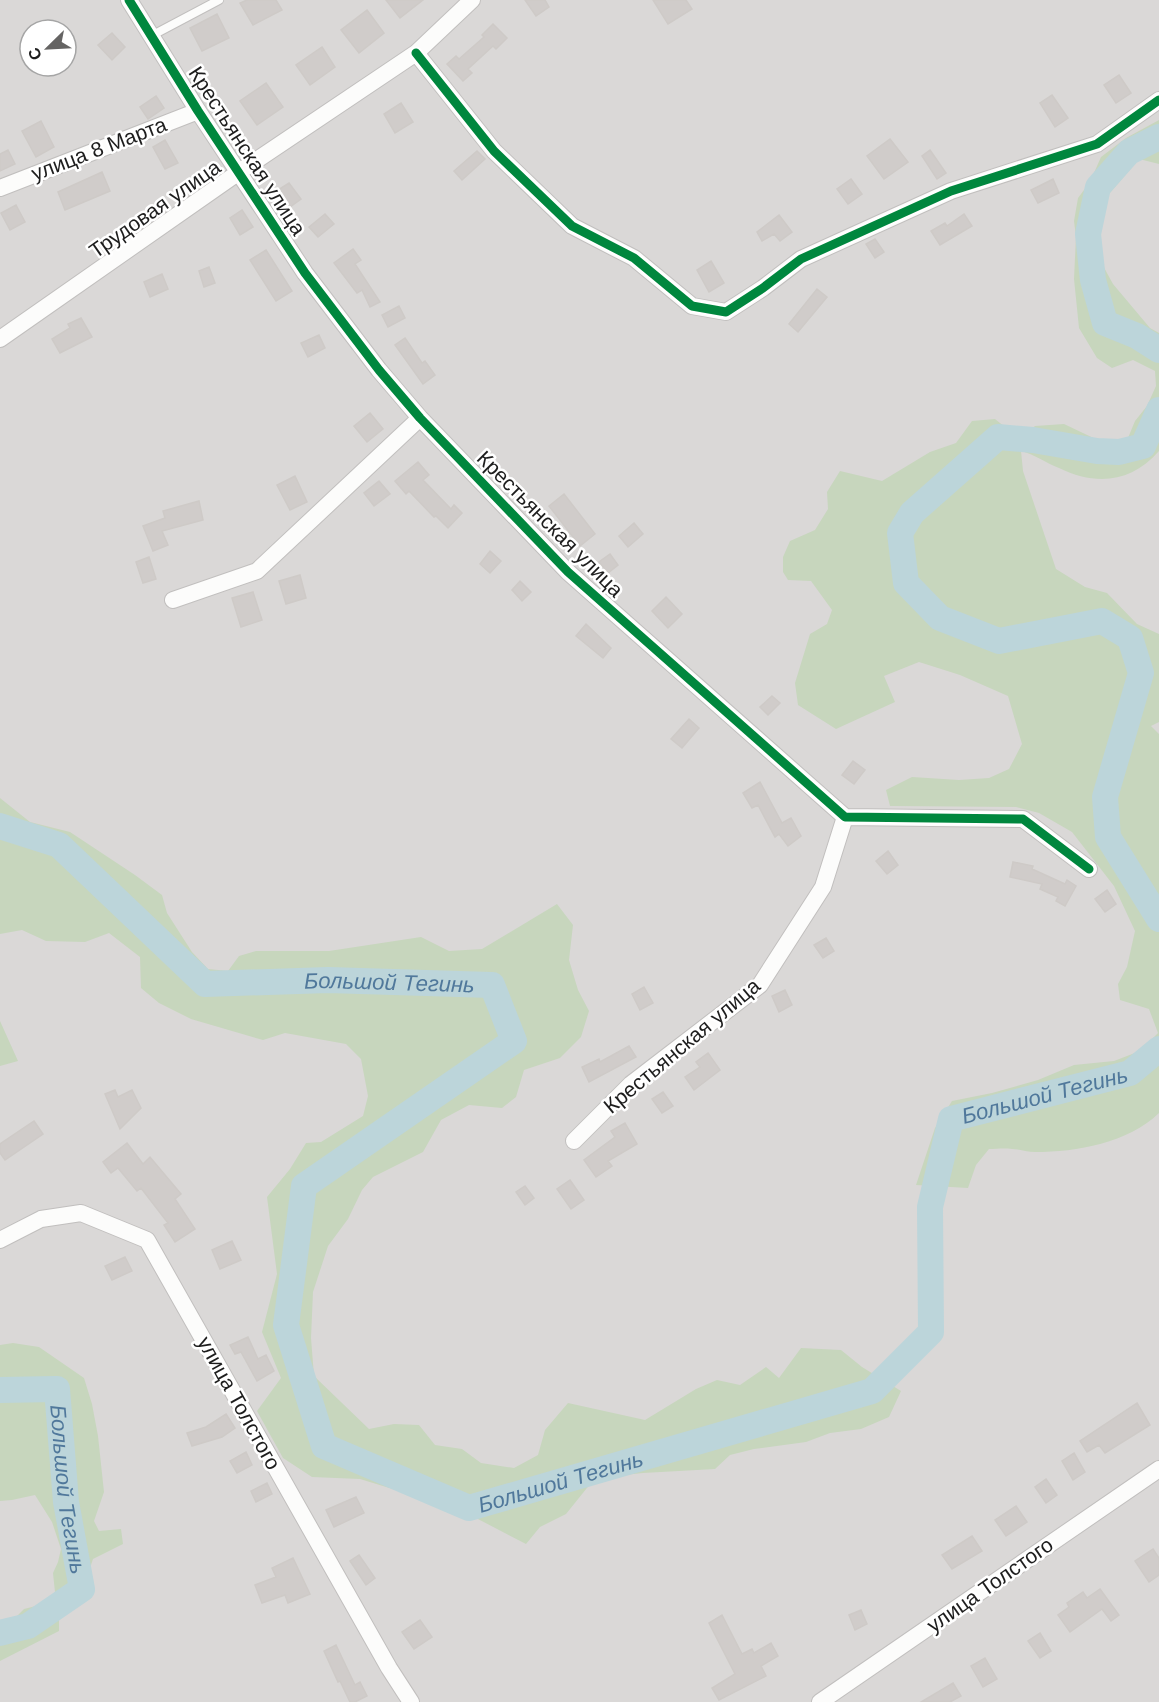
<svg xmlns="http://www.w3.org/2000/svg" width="1159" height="1702" font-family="Arial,sans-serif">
<rect width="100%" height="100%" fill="#ebe8e5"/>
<path fill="#dad8d7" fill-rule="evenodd" d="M 0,0 L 1159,0 L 1159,1702 L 0,1702 ZM 30,30 L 66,30 L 66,66 L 30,66 Z"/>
<path fill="#c7d6bd" d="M 1159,120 L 1159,164 L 1139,159 L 1103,201 L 1096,253 L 1113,284 L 1150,328 L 1159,333 L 1159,451 C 1131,483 1096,486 1059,468 C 1046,463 1034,454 1021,451 L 1023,471 L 1056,569 L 1085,587 L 1107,593 L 1137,624 L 1159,634 L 1159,722 L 1151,726 L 1159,734 L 1159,1113 C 1128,1143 1077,1152 1035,1152 C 1027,1152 1019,1149 1012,1149 C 1004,1148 996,1149 989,1149 L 976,1165 L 968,1188 L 916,1185 L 935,1128 L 952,1101 L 992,1093 L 1038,1080 L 1074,1065 L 1114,1061 L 1140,1051 L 1158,1033 L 1149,1009 L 1120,1000 L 1118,984 L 1127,967 L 1135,931 L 1114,886 L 1072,832 L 1039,813 L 1016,807 L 890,806 L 886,790 L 912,777 L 959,780 L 989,778 L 1009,769 L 1022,744 L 1008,696 L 960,675 L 919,662 L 884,676 L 895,702 L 836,729 L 798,705 L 795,683 L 810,634 L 827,624 L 832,610 L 811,581 L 788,580 L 783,572 L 783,557 L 790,541 L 815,530 L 828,509 L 827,492 L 840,471 L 882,481 L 930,452 L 956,443 L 972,421 L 995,419 L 1020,439 L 1035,426 L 1064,424 L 1104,443 L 1128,438 L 1135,421 L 1147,406 L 1156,386 L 1155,371 L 1133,360 L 1112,368 L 1097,358 L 1079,328 L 1074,279 L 1076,237 L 1074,221 L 1078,198 L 1090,182 L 1101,157 L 1126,138 Z
M 0,798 L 30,822 L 70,832 L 135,875 L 162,895 L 167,913 L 192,952 L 208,969 L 228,971 L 239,956 L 256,951 L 329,951 L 421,937 L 449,951 L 482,949 L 557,904 L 573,925 L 569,960 L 578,990 L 589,1011 L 581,1037 L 560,1058 L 524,1070 L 516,1097 L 502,1108 L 469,1105 L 441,1120 L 423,1152 L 373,1177 L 362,1190 L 348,1219 L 328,1246 L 313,1292 L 311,1338 L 314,1376 L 369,1429 L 394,1424 L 419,1425 L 435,1445 L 462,1449 L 481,1463 L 514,1468 L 538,1455 L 545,1430 L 568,1403 L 645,1420 L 696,1389 L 717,1380 L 740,1385 L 766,1367 L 779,1378 L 801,1348 L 841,1350 L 862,1367 L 901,1391 L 889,1417 L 861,1429 L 830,1433 L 806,1442 L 754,1449 L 730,1455 L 715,1469 L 643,1473 L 595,1478 L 566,1514 L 540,1527 L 526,1544 L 476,1518 L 396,1490 L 360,1479 L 312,1477 L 283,1458 L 257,1411 L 281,1378 L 262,1332 L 277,1274 L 267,1197 L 290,1169 L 306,1143 L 321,1142 L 363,1116 L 368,1096 L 361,1059 L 346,1044 L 285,1033 L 263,1040 L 191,1019 L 159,1003 L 141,988 L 140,957 L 109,933 L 85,942 L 46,941 L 22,930 L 0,934 Z
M 0,1021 L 18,1061 L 0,1066 Z
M 13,1343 L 39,1347 L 84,1378 L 92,1404 L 98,1436 L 104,1492 L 94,1521 L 99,1531 L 121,1529 L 123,1544 L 93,1559 L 85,1583 L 85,1599 L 75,1606 L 55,1592 L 53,1573 L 58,1562 L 61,1549 L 52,1522 L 35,1495 L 12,1500 L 0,1501 L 0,1345 Z
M 44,1604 L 59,1619 L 59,1631 L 0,1661 L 0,1628 L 13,1620 L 24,1609 Z"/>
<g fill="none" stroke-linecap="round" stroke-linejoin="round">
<g stroke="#bcd5da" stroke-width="26">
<path d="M 1159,137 L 1129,152 L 1098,187 L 1088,234 L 1093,280 L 1105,323 L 1137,336 L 1159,350"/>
<path d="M 1159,410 L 1143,446 L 1119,452 L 1097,451 L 1033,440 L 998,437 L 912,513 L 900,533 L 906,583 L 940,618 L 999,641 L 1102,621 L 1130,638 L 1141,673 L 1105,797 L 1108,837 L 1159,919"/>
<path id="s1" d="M 0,826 L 59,845 L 205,984 L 328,980 L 492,985 L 514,1041 L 304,1186 L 286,1325 L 324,1446 L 469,1508 L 872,1391 L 931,1332 L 930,1207 L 951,1119 L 1130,1073 L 1159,1049"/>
<path id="s2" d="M 0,1390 L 57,1389 L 66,1502 L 82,1589 L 28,1626 L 0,1633"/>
</g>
</g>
<path fill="#d0ccca" stroke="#cecac7" stroke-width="1.5" d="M 247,0 L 276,0 L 282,10 L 253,25 L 240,3 Z
M 386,0 L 423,0 L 400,18 Z
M 525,0 L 545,0 L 549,7 L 536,16 Z
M 653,0 L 686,0 L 692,9 L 668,24 Z
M 367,10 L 384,33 L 359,53 L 341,30 Z
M 217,14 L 229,38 L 202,51 L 190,28 Z
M 493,24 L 507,38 L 496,49 L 493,46 L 468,69 L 472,73 L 463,81 L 447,64 L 456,56 L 459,59 L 484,37 L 482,35 Z
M 112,33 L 125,47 L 112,60 L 98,45 Z
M 322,47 L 335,67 L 310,85 L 296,65 Z
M 1119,75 L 1131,93 L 1116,103 L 1104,85 Z
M 266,83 L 283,107 L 257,125 L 240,101 Z
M 1052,95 L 1068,118 L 1055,127 L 1040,103 Z
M 156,96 L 164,108 L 148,119 L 140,107 Z
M 401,103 L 413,122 L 395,133 L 384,114 Z
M 41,121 L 54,147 L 36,157 L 22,131 Z
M 890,139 L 908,162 L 884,179 L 867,156 Z
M 165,140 L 178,163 L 165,169 L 153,147 Z
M 8,150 L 15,164 L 0,171 L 0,154 Z
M 930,150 L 946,173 L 937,179 L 922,156 Z
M 477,151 L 485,159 L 462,180 L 454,171 Z
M 102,172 L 110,191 L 65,210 L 58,192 Z
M 851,179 L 862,194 L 848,204 L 837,189 Z
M 1053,179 L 1059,193 L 1038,203 L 1031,190 Z
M 289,183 L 301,199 L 290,207 L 278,190 Z
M 16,205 L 25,222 L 10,230 L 1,213 Z
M 242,210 L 253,227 L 240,235 L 230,218 Z
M 325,214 L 334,224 L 318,237 L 309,227 Z
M 964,214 L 972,226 L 940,245 L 931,231 L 945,223 L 947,226 Z
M 779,215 L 792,232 L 780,241 L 774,234 L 762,241 L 757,232 Z
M 875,239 L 884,252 L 875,258 L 866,244 Z
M 353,249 L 361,260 L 355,264 L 380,302 L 370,307 L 362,290 L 357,293 L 334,263 Z
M 266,250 L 292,291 L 276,301 L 250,260 Z
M 711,261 L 724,283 L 709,292 L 697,270 Z
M 209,267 L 215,283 L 204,287 L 199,271 Z
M 162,274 L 168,289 L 150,297 L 144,282 Z
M 817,289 L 827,297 L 798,332 L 789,324 Z
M 399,306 L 405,318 L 388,327 L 382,315 Z
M 81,318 L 92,337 L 60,353 L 52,339 L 70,328 L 68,324 Z
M 319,335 L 325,348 L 308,357 L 301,343 Z
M 405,338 L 422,363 L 425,361 L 435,375 L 423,384 L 395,345 Z
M 370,413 L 383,429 L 367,442 L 354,426 Z
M 418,462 L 429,475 L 423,480 L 451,509 L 454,505 L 462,513 L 448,528 L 436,516 L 434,517 L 409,491 L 406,494 L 395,481 Z
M 295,476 L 307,502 L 290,510 L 277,485 Z
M 379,481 L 390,494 L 374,506 L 364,493 Z
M 564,494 L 595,534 L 580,546 L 549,506 Z
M 199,501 L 203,520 L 162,531 L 168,545 L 153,551 L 143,526 L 165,518 L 163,511 Z
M 634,523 L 643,534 L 628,547 L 619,536 Z
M 490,551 L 501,561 L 490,573 L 480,564 Z
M 610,554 L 618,565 L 608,573 L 599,562 Z
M 149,557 L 156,579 L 143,583 L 136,562 Z
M 300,575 L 306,598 L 286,604 L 279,581 Z
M 520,581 L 531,592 L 522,601 L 512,590 Z
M 253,592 L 262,620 L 241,627 L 232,598 Z
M 666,597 L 682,614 L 668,628 L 652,611 Z
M 586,624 L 611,648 L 603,658 L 576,636 Z
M 772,696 L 780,703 L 768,715 L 760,707 Z
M 689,719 L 699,728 L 682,748 L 671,739 Z
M 853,761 L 865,770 L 854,784 L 842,775 Z
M 760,782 L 782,823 L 791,818 L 801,836 L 788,846 L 779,834 L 775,837 L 758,805 L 752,808 L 743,793 Z
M 888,851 L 898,865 L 887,874 L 876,861 Z
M 1013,862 L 1033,866 L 1032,869 L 1065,884 L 1067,880 L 1076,886 L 1065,906 L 1056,901 L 1058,897 L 1040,889 L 1042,884 L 1010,877 Z
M 1107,890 L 1116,904 L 1105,912 L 1095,899 Z
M 826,938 L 834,951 L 823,958 L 814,945 Z
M 644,987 L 653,1003 L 640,1010 L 632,994 Z
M 785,990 L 792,1005 L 779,1012 L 772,996 Z
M 629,1046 L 636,1057 L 589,1082 L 582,1067 L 599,1059 L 600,1062 Z
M 708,1053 L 720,1070 L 694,1090 L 685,1077 L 700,1067 L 696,1062 Z
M 115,1090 L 118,1097 L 132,1090 L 141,1108 L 120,1129 L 105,1094 Z
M 663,1092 L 673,1106 L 662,1113 L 652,1099 Z
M 34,1121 L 43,1134 L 5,1160 L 0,1153 L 0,1144 Z
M 625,1123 L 637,1144 L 608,1161 L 612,1166 L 596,1177 L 584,1160 L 615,1137 L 611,1131 Z
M 127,1143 L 143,1164 L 150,1157 L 181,1194 L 175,1199 L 195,1229 L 175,1242 L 164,1225 L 168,1223 L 141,1188 L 137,1191 L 118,1168 L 111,1173 L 103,1162 Z
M 570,1180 L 584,1200 L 571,1209 L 557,1189 Z
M 525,1186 L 534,1198 L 525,1205 L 516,1192 Z
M 232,1241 L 241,1260 L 220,1269 L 212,1250 Z
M 125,1257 L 132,1271 L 112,1280 L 105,1266 Z
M 248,1337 L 258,1359 L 266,1355 L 274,1371 L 257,1381 L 241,1352 L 235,1354 L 230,1345 Z
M 1137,1403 L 1150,1425 L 1105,1453 L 1099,1445 L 1087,1452 L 1080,1441 Z
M 226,1414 L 235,1428 L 222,1437 L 192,1446 L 187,1433 L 206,1427 Z
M 246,1452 L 252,1465 L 237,1473 L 230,1461 Z
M 1074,1453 L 1085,1472 L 1073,1480 L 1062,1461 Z
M 1046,1479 L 1057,1495 L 1046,1503 L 1035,1487 Z
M 267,1483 L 272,1494 L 256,1502 L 251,1491 Z
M 356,1497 L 364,1513 L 334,1527 L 326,1510 Z
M 1016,1506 L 1027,1522 L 1006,1536 L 995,1520 Z
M 972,1536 L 982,1551 L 952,1569 L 942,1555 Z
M 1153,1549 L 1159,1558 L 1159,1575 L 1149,1582 L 1135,1561 Z
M 359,1555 L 375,1578 L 366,1585 L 350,1561 Z
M 293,1558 L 310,1594 L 288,1603 L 285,1595 L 262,1603 L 255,1585 L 276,1577 L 272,1568 Z
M 1100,1589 L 1119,1615 L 1111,1621 L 1102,1609 L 1070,1632 L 1058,1615 L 1069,1607 L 1067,1603 L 1083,1592 L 1087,1598 Z
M 861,1610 L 867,1624 L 855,1630 L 849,1615 Z
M 722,1615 L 742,1654 L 752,1649 L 754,1653 L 771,1643 L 778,1656 L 761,1666 L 766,1676 L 719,1700 L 712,1688 L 735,1674 L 709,1623 Z
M 420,1620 L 432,1637 L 414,1649 L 402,1632 Z
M 1040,1633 L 1051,1651 L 1040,1658 L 1028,1641 Z
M 336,1645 L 355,1685 L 360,1682 L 367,1696 L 355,1702 L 350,1702 L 340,1681 L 338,1682 L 324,1651 Z
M 985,1658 L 997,1679 L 983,1687 L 971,1666 Z
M 953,1683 L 961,1696 L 950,1702 L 921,1702 Z"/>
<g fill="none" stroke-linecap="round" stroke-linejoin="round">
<g stroke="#c1bfbe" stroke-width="10">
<path id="lane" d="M 151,36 L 219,0"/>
</g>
<g stroke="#c1bfbe" stroke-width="18">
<path id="street" d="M 129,0 L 198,111 L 305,273 L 379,370 L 420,418 L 568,572 L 845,817 L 1023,819 L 1089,869
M 416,53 L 494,151 L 572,226 L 634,258 L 692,306 L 726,312 L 763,288 L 801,259 L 951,191 L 1097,144 L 1159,100
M 0,188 L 198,111
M 0,339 L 239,172 L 416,53 L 472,0
M 173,600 L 257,571 L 420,418
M 574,1141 L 631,1084 L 760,985 L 823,887 L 845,817
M 0,1240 L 41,1219 L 81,1213 L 147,1240 L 389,1668 L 411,1702
M 820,1702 L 1159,1469"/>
</g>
<use href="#lane" stroke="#fcfcfb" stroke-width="8"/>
<use href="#street" stroke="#fcfcfb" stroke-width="16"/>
<g stroke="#fff" stroke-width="13">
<path id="cycleway" d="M 129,0 L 198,111 L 305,273 L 379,370 L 420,418 L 568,572 L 845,817 L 1023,819 L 1089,869
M 416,53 L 494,151 L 572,226 L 634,258 L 692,306 L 726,312 L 763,288 L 801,259 L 951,191 L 1097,144 L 1159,100"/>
</g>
<use href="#cycleway" stroke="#00873e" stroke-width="9"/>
</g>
<g text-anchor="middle" stroke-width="5" stroke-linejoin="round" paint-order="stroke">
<g font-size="21" fill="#1d1d1d" stroke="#fff">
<text transform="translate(99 149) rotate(-21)" y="7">улица 8 Марта</text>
<text transform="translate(247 151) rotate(57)" y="7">Крестьянская улица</text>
<text transform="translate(155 209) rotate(-35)" y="7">Трудовая улица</text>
<text transform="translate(550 524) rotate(45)" y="7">Крестьянская улица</text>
<text transform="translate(682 1046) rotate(-40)" y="7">Крестьянская улица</text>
<text transform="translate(239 1403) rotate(61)" y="7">улица Толстого</text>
<text transform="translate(990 1585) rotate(-35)" y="7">улица Толстого</text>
</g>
<g font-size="22" font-style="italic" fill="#50789b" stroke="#fff">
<text dy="8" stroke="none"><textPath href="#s1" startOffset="448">Большой Тегинь</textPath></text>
<text dy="8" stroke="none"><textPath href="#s1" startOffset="2106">Большой Тегинь</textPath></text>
<text dy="8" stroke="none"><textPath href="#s1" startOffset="1386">Большой Тегинь</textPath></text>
<text dy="8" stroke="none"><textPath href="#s2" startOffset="158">Большой Тегинь</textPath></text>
</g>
</g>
<g transform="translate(48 48) rotate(246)"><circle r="28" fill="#ffffff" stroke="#a5a5a5" stroke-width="1.5"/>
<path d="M0-4.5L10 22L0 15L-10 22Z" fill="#656463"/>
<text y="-9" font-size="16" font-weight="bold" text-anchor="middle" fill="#1d1d1d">С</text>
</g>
</svg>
